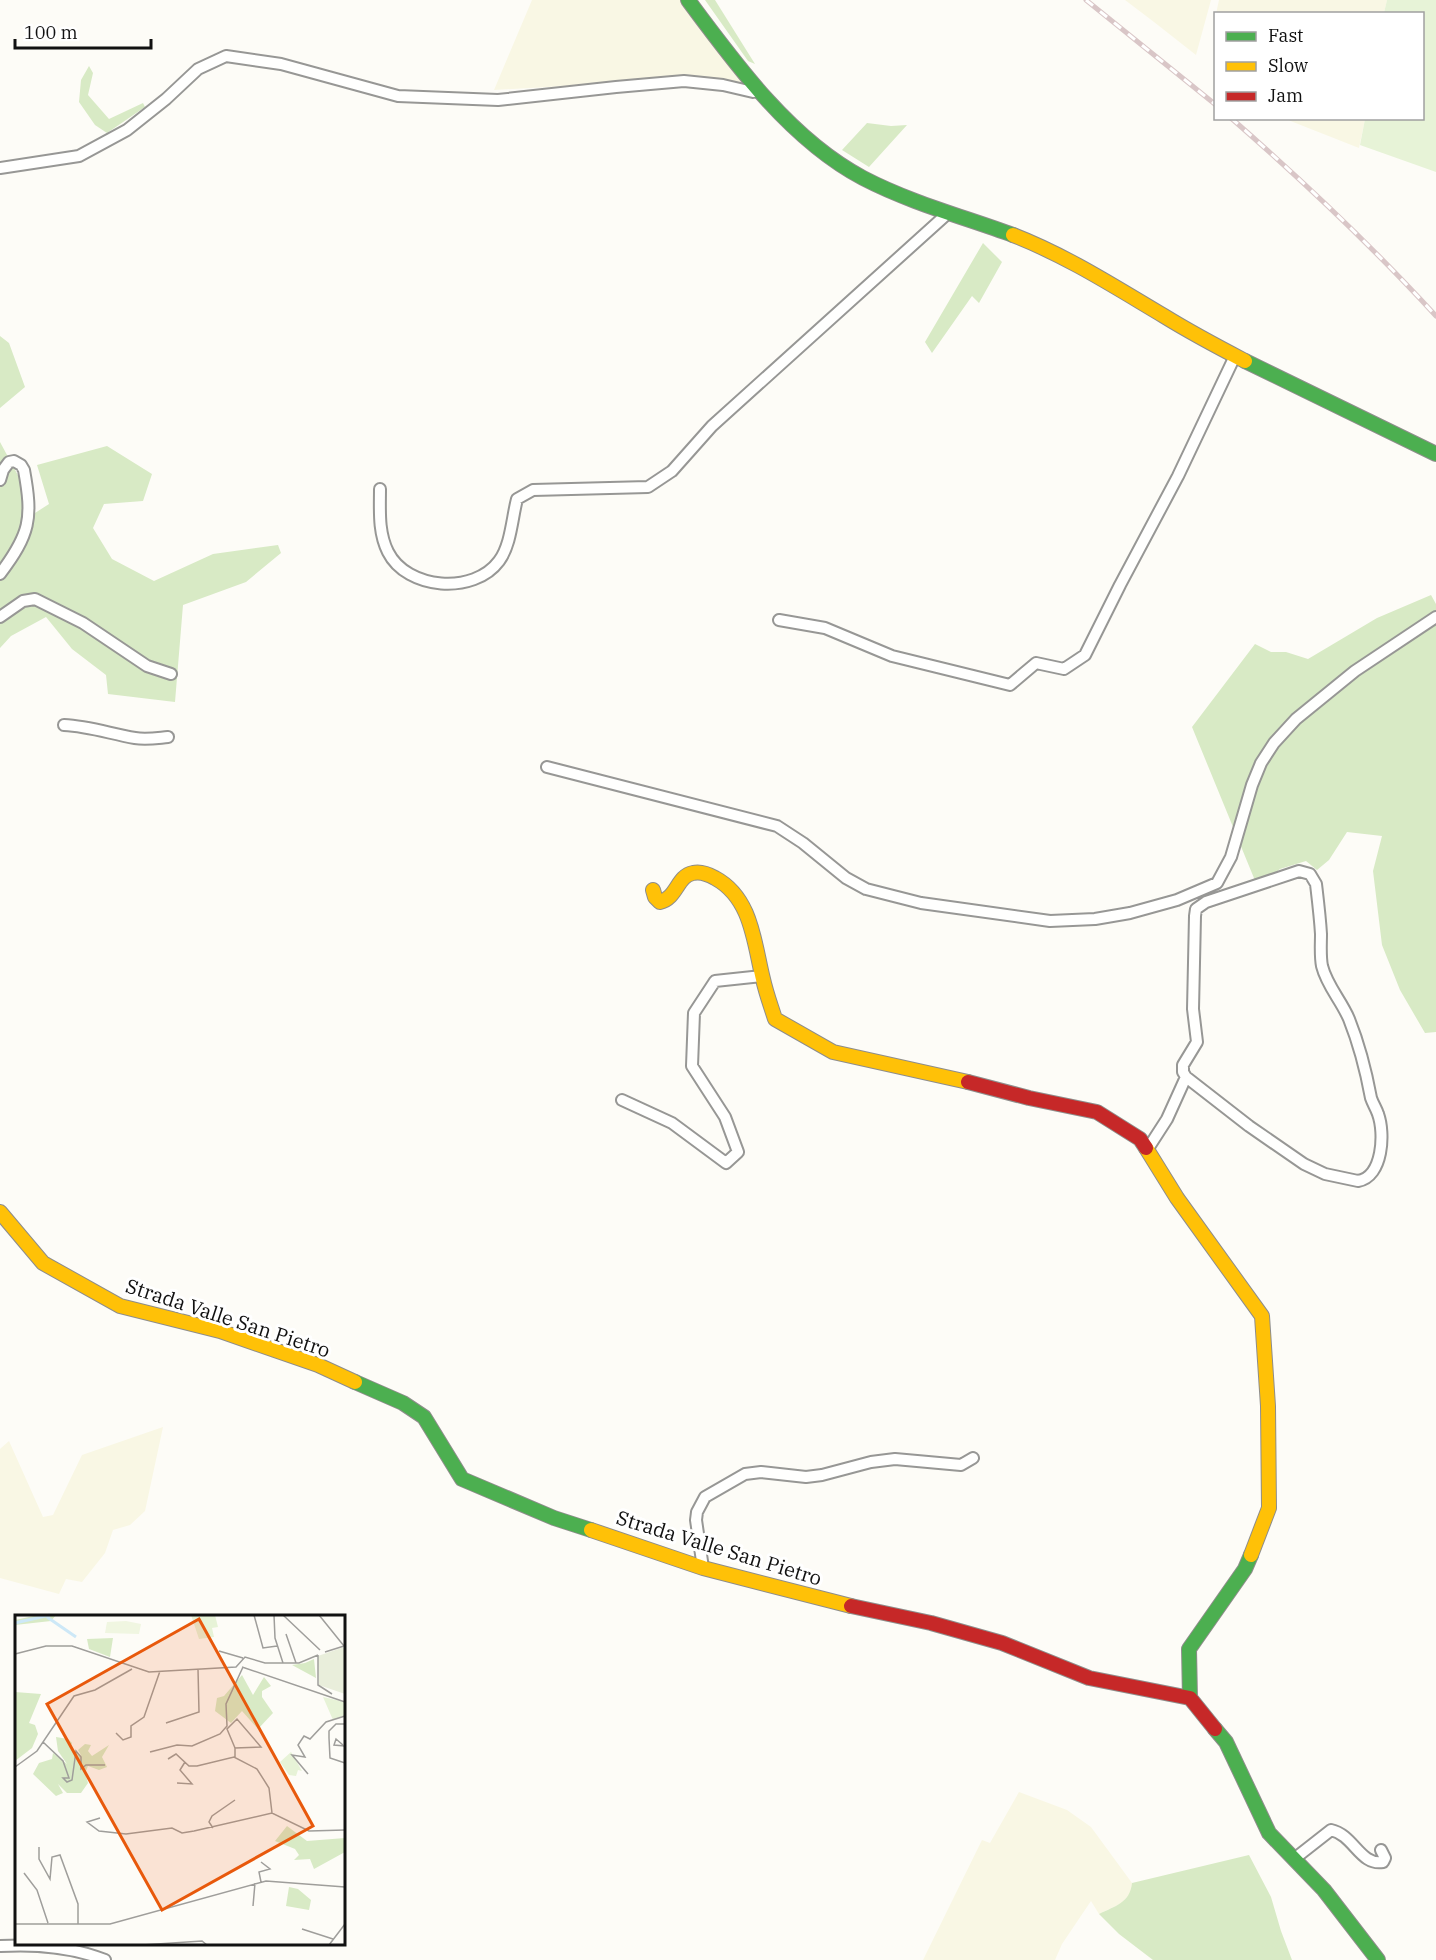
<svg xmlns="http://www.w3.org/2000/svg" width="1436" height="1960" font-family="'IBM Plex Serif',serif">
<rect width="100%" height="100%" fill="#fdfcf7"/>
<path fill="#f9f7e4" d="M 532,0 L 688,0 L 745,82 L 742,84 L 637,82 L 494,90 Z
M 1125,0 L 1211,0 L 1196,55 L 1154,22 Z
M 1219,0 L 1387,0 L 1384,13 L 1216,14 Z
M 1286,119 L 1365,119 L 1359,148 L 1293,122 Z
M 163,1427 L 145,1511 L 130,1525 L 113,1530 L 105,1553 L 82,1582 L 66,1579 L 59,1594 L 0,1578 L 0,1449 L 9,1441 L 43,1517 L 53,1515 L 82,1455 Z
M 1019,1792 L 1067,1810 L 1091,1827 L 1132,1883 L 1131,1893 L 1122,1903 L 1099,1914 L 1091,1901 L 1062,1944 L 1055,1960 L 923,1960 L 982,1840 L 990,1843 Z"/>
<path fill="#e7f3d7" d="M 1387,0 L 1436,0 L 1436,172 L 1360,145 L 1365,119 L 1422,118 L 1422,14 L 1384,13 Z"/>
<path fill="#d8eac5" d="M 705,0 L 715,0 L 755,64 L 748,61 Z
M 89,66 L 93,73 L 88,95 L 109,119 L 143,103 L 145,107 L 107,133 L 95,125 L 79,102 L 81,80 Z
M 867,123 L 891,126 L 907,125 L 869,167 L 842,150 Z
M 983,243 L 1002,262 L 979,303 L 972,296 L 932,353 L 925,342 Z
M 0,336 L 9,343 L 25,387 L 0,408 Z
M 0,442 L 20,479 L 35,513 L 49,504 L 37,465 L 107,446 L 152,474 L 143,501 L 104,504 L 93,528 L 112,559 L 154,581 L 213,554 L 278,545 L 281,553 L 246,582 L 183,605 L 175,702 L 108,694 L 106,675 L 72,649 L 46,617 L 11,636 L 0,648 Z
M 1431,595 L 1436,604 L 1436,1032 L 1425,1033 L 1400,990 L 1382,945 L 1373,871 L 1382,836 L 1347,832 L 1329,860 L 1317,870 L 1306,861 L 1280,869 L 1269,878 L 1256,883 L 1192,727 L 1255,644 L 1271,652 L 1286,652 L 1308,659 L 1377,618 Z
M 1249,1855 L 1271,1897 L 1281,1931 L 1292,1960 L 1153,1960 L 1119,1934 L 1099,1914 C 1115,1906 1130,1903 1132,1883 Z"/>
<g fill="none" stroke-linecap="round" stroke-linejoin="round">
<g stroke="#979795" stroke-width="14">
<path id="street" d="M 0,168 L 79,156 L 127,130 L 166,99 L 198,69 L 226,56 L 281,64 L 398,96 L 498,100 L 616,87 L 684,81 L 723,85 L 753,92 L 758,91
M 0,480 L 3,470 L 9,462 L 14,461 L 21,465 L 24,470 C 33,519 30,534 0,574
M 380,489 C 380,510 378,532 388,552 C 407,590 474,595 499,561 C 511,545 512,518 517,499 L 533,490 L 648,487 L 672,471 L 712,426 L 947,214
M 0,617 L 23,601 L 35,599 L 83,623 L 147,666 L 171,674
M 779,620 L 825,628 L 892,656 L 1010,685 L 1036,663 L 1064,669 L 1085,655 L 1120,585 L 1178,476 L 1235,356
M 64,725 C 89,726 111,734 135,738 C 146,740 157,738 168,737
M 547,767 L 777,826 L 803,843 L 846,878 L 866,889 L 921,903 L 1050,921 L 1095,919 L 1130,913 L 1177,900 L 1217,883 L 1231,857 L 1252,785 L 1261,763 L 1274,743 L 1296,719 L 1355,671 L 1436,617
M 622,1100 L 672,1123 L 726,1163 L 738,1152 L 725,1117 L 692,1066 L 694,1013 L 715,981 L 762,976
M 1147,1150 L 1167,1119 L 1186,1077 L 1249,1126 L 1304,1164 L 1325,1174 L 1358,1181 C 1383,1177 1385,1133 1378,1114 C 1376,1108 1373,1104 1371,1098 C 1366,1071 1359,1044 1349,1019 C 1341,1000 1327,986 1322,966 C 1320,956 1321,944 1321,934 C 1320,917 1318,901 1316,884 L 1310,874 L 1299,871 L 1206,902 L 1196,909 L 1195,916 L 1193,1009 L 1197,1042 L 1183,1065 L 1183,1072 L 1186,1077
M 703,1568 L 696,1520 L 697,1512 L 705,1497 L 745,1474 L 761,1472 L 806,1477 L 822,1475 L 871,1462 L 895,1459 L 961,1465 L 973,1458
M 1294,1859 L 1331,1830 C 1354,1835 1360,1866 1383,1862 L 1385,1858 L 1381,1850
M 0,1946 C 34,1944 73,1947 105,1960"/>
</g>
<g stroke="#8e8d8b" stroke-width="16">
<path id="fast" d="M 688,0 C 736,65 791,140 863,178 C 911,203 964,217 1013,235
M 1245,361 L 1436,454
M 355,1382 L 403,1403 L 424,1417 L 462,1479 L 554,1518 L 591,1530
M 1190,1698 L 1189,1649 L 1245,1569 L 1251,1555
M 1215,1729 L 1226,1742 L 1269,1833 L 1324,1890 L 1378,1960"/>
</g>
<g stroke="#8e8d8b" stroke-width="16">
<path id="slow" d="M 1013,235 C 1067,256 1115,287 1164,316 C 1190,332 1218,347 1245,361
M 653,890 L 655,897 L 660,902 C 677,898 677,876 693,873 C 701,871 708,874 715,878 C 752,898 754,943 763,979 C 766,993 771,1006 775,1019 L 833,1052 L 968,1082
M 1146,1148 L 1177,1198 L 1262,1316 L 1268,1406 L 1269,1508 L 1251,1555
M 0,1212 L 43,1263 L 120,1306 L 220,1331 L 318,1365 L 355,1382
M 591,1530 L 703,1568 L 851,1606"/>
</g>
<g stroke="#8e8d8b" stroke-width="16">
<path id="jam" d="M 968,1082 L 1029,1098 L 1097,1112 L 1140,1139 L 1146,1148
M 851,1606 L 931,1623 L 1002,1643 L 1089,1678 L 1190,1698 L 1215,1729"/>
</g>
<use href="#street" stroke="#fffffe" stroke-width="10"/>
<use href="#fast" stroke="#4caf50" stroke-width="14"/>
<use href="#slow" stroke="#ffc107" stroke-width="14"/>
<use href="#jam" stroke="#c62828" stroke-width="14"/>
<g stroke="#d9c6c7" stroke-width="5">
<path id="rail" d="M 1086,0 L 1216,105
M 1231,118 C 1303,181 1372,246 1436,316"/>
</g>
<use href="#rail" stroke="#fff" stroke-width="3" stroke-dasharray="9" stroke-linecap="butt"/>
</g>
<g text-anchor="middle" stroke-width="6" stroke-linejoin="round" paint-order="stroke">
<g font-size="20" fill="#111" stroke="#fff">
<text transform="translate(228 1318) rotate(18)" y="7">Strada Valle San Pietro</text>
<text transform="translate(719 1548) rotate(17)" y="7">Strada Valle San Pietro</text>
</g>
</g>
<g transform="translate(15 1615)">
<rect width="330" height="330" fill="#fdfcf7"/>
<path d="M 176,0 L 200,0 L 203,12 L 197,13 L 199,22 L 184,24 ZM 308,82 L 330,87 L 330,100 L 318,105 ZM 276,137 L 287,156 L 283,155 L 281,161 L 274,160 L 265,147 Z" fill="#e7f3d7"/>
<path d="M 23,0 L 41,0 L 36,6 L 0,10 L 0,5 ZM 98,23 L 95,42 L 74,34 L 72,24 ZM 299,44 L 301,63 L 277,50 L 290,48 ZM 227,60 L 238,80 L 249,62 L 256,71 L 247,76 L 247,82 L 258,98 L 243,114 L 227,96 L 216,108 L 200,96 L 202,83 L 209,81 ZM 0,77 L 26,79 L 14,108 L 20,110 L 23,119 L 17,133 L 0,146 ZM 41,122 L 53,124 L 57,128 L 55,133 L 66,140 L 63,135 L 70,129 L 76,130 L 73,136 L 77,141 L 94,130 L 87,142 L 92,152 L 84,155 L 73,151 L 70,158 L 73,168 L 66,178 L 52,178 L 43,169 L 48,178 L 41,181 L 18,159 L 24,148 L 37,144 L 38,138 L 52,149 L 43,136 ZM 272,211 L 292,226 L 330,223 L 330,237 L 299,254 L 295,244 L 279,245 L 284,240 L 280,234 L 260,226 ZM 274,272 L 283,274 L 296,285 L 294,295 L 271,291 Z" fill="#d8eac5"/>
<path d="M 329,32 L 330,34 L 330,79 L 304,70 L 303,41 Z" fill="#e9eedb"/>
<path d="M 111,6 L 126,9 L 124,19 L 90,18 L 92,7 Z" fill="#f0f6e1"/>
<path fill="none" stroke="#cde8f7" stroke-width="3" d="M 32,2 L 61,22M 0,8 L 35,0"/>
<path fill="none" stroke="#9f9e9b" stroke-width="1.5" d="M 239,0 L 248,33 L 262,31M 259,0 L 260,23 L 268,48M 268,0 L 305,35M 304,0 L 329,31M 271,19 L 281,48M 204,36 L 228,43M 310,37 L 329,31M 0,39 L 31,31 L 57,31 L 134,57 L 221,52 L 230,42 L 250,48 L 284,48 L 303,40M 303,40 L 303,70 L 317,79M 227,52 L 330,87M 151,108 L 184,97 L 183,54M 330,109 L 321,109 L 314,116 L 314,123 L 315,143 L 330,148M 101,118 L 108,125 L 116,122 L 116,111 L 129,102 L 145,56M 28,127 L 48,146 L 54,163 L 48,163 L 52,167 L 57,165 L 61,136 L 66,142 L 66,154 L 71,150 L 90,150M 328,130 L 321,124 L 319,130 L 330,131M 220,133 L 212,114 L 222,104 L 246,132 L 220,133 L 220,143M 135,137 L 162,130 L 177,131 L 205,119 L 212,111 L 211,89 L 228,52M 153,144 L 161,139 L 174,151 L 182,151 L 219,142 L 242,154 L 254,173 L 257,198M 0,152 L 22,136 L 59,81 L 80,75 L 117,54M 293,159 L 277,140 L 290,142 L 283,130 L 289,121 L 295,124 L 311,107 L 330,101M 162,168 L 177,169 L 165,155 L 170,147M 85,203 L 72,207 L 84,216 L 111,219 L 157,213 L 167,218 L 179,216 L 257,198 L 294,216 L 330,215M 198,213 L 194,207 L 197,201 L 220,185M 24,232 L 24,244 L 35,264 L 37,242 L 45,240 L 63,289 L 63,309M 9,258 L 22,275 L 33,308M 246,267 L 244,257 L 255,254 L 246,247M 238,291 L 240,268M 0,309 L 95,309 L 251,266 L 330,272M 287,314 L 318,324M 127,330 L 187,326 L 192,330M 314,330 L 330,309"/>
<path fill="#e8590c" fill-opacity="0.15" stroke="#e8590c" stroke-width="3" d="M 184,4 L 298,211 L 147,295 L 32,89 Z"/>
<rect width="330" height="330" fill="none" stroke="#111" stroke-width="3"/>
</g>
<rect x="1214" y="12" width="210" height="108" fill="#ffffff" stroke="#a0a0a0" stroke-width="1.5"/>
<rect x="1226" y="32" width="30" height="9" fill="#4caf50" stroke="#a0a0a0" stroke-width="1.5"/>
<text x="1268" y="42" font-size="18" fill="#111111">Fast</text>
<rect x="1226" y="62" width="30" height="9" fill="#ffc107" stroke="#a0a0a0" stroke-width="1.5"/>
<text x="1268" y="72" font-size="18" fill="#111111">Slow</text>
<rect x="1226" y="92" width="30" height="9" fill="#c62828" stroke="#a0a0a0" stroke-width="1.5"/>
<text x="1268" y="102" font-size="18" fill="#111111">Jam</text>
<path d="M15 39v9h136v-9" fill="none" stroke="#111111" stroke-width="3"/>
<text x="24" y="39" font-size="18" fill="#111111" stroke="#ffffff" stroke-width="4.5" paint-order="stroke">100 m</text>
</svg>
